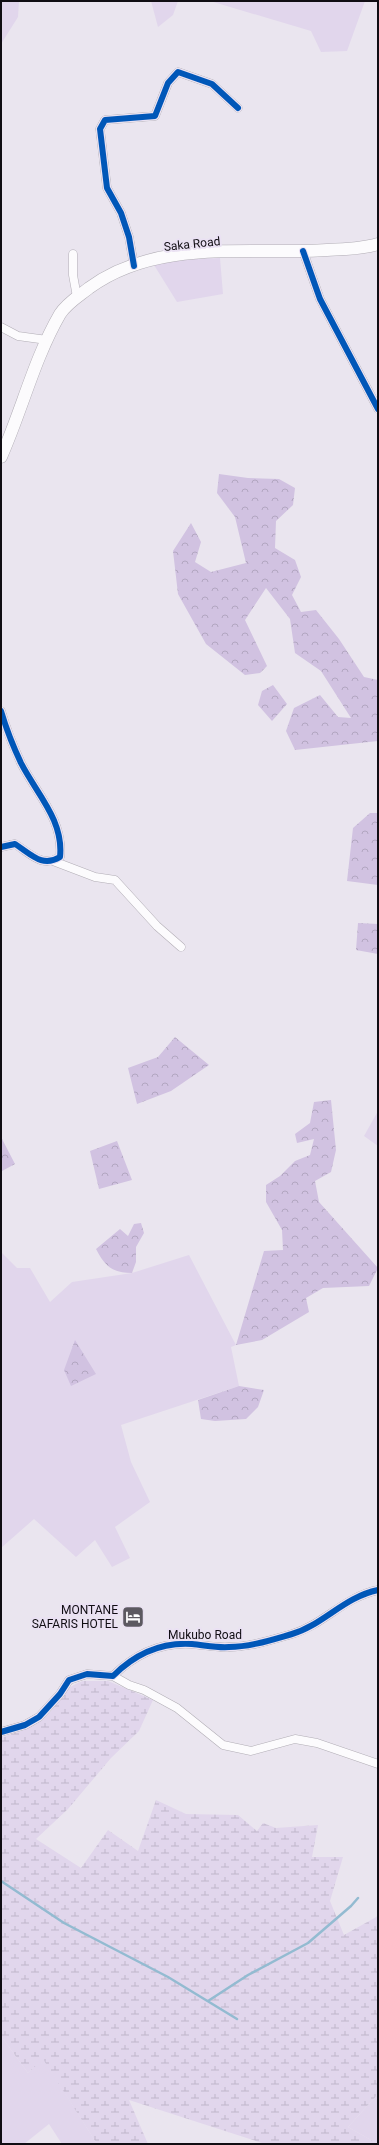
<svg xmlns="http://www.w3.org/2000/svg" width="379" height="2145" font-family="Roboto,sans-serif">
<defs>
<pattern id="forest-crowns" width="20" height="18" patternUnits="userSpaceOnUse"><rect width="20" height="18" fill="#d1c2e1"/><path d="M2 6a3 3 0 1 1 6 0M12 15a3 3 0 1 1 6 0" fill="none" stroke="#b2a6c0"/></pattern>
<pattern id="wetland-marsh" width="20" height="14" patternUnits="userSpaceOnUse"><rect width="20" height="14" fill="#e1d6ec"/><path d="M1 5h8M5 5V1M11 12h8M15 12V8" fill="none" stroke="#c0b6ca"/></pattern>
</defs>
<rect width="100%" height="100%" fill="#eae5ef"/>
<path fill="#e1d6ec" d="M 1,1 L 19,1 L 18,17 L 1,44 Z
M 151,1 L 178,1 L 173,15 L 158,27 Z
M 210,1 L 365,1 L 347,51 L 321,52 L 311,31 Z
M 220,258 L 223,294 L 177,302 L 154,265 L 175,260 Z
M 378,1111 L 378,1146 L 364,1136 Z
M 1,1252 L 17,1268 L 30,1268 L 50,1302 L 72,1282 L 132,1273 L 189,1255 L 236,1345 L 231,1347 L 239,1386 L 121,1425 L 131,1462 L 150,1502 L 115,1527 L 130,1558 L 112,1567 L 95,1540 L 76,1557 L 34,1519 L 1,1548 Z
M 1,2036 L 28,2073 L 43,2058 L 97,2144 L 62,2144 L 49,2124 L 24,2144 L 1,2144 Z
M 378,2094 L 378,2144 L 348,2127 Z"/>
<path fill="url(#forest-crowns)" d="M 219,474 L 248,478 L 279,479 L 295,488 L 293,505 L 276,521 L 275,548 L 295,560 L 301,577 L 292,595 L 301,612 L 316,610 L 339,639 L 364,677 L 378,680 L 378,741 L 295,750 L 286,731 L 294,708 L 320,695 L 338,717 L 351,718 L 321,671 L 295,653 L 290,619 L 266,588 L 245,620 L 267,666 L 260,673 L 245,675 L 206,644 L 178,594 L 173,551 L 191,523 L 201,542 L 195,562 L 211,572 L 246,563 L 235,517 L 217,493 Z
M 273,685 L 287,704 L 272,721 L 258,705 L 262,691 Z
M 370,813 L 378,813 L 378,885 L 347,881 L 353,828 Z
M 358,923 L 378,924 L 378,954 L 356,950 Z
M 175,1037 L 209,1065 L 171,1091 L 137,1104 L 128,1068 L 158,1057 Z
M 331,1100 L 336,1150 L 331,1172 L 315,1181 L 319,1202 L 378,1268 L 369,1286 L 323,1288 L 306,1298 L 309,1312 L 262,1340 L 236,1345 L 264,1251 L 283,1250 L 282,1230 L 266,1202 L 266,1185 L 280,1176 L 295,1161 L 310,1155 L 314,1139 L 297,1143 L 295,1134 L 310,1123 L 314,1102 Z
M 1,1137 L 15,1164 L 2,1171 L 1,1171 Z
M 117,1141 L 132,1180 L 99,1189 L 90,1151 Z
M 141,1223 L 144,1233 L 136,1247 L 136,1262 L 132,1273 C 112,1273 105,1266 96,1249 L 120,1229 L 128,1236 L 134,1224 Z
M 75,1340 L 96,1374 L 71,1386 L 64,1370 Z
M 239,1386 L 264,1390 L 258,1407 L 246,1419 L 215,1421 L 201,1419 L 198,1400 Z"/>
<path fill="url(#wetland-marsh)" d="M 83,1681 L 108,1681 L 153,1700 L 139,1731 L 111,1758 L 68,1809 L 36,1839 L 81,1868 L 108,1830 L 138,1851 L 156,1800 L 186,1814 L 238,1815 L 257,1831 L 263,1823 L 276,1828 L 318,1825 L 312,1857 L 343,1857 L 330,1901 L 344,1935 L 378,1916 L 378,2094 L 348,2127 L 378,2144 L 265,2144 L 129,2100 L 148,2144 L 97,2144 L 43,2059 L 28,2073 L 1,2036 L 1,1737 C 17,1733 33,1727 46,1716 C 62,1702 59,1689 83,1681 Z"/>
<g fill="none" stroke-linecap="round" stroke-linejoin="round">
<path stroke="#93bbd1" stroke-width="2.5" d="M 1,1881 L 64,1923 L 168,1977 L 237,2019
M 208,2001 L 248,1975 L 308,1943 L 351,1906 L 358,1898"/>
<g stroke="#b1adb5" stroke-width="9">
<path id="street" d="M 303,251 L 320,299 L 378,409
M 73,254 L 73,275 L 77,297
M 134,266 L 129,237 L 121,213 L 107,188 L 100,129 L 105,120 L 155,116 L 168,83 L 178,72 L 212,84 L 238,108
M 1,327 L 18,336 L 47,340
M 1,711 C 6,728 13,746 21,763 C 36,793 64,820 60,857 C 42,868 31,854 15,844 L 1,847
M 53,861 L 95,877 L 115,880 L 157,926 L 181,947
M 113,1676 L 129,1685 L 144,1690 L 177,1708 L 223,1745 L 251,1751 L 295,1739 L 317,1743 L 378,1764
M 1,1732 L 25,1725 L 39,1717 L 60,1694 L 69,1680 L 87,1674 L 113,1676 C 135,1654 161,1642 192,1644 C 204,1645 217,1648 229,1647 C 250,1647 271,1640 292,1634 C 323,1625 344,1597 378,1590"/>
</g>
<g stroke="#b1adb5" stroke-width="13">
<path id="secondary" d="M 1,457 C 22,410 34,359 60,314 C 67,303 79,296 89,288 C 157,238 248,255 327,250 C 344,249 362,249 378,244"/>
</g>
<use href="#street" stroke="#fcfbfd" stroke-width="8"/>
<use href="#secondary" stroke="#fcfbfd" stroke-width="12"/>
<g stroke="#eae1f3" stroke-width="8">
<path id="cycleway" d="M 303,251 L 320,299 L 378,409
M 134,266 L 129,237 L 121,213 L 107,188 L 100,129 L 105,120 L 155,116 L 168,83 L 178,72 L 212,84 L 238,108
M 1,711 C 6,728 13,746 21,763 C 36,793 64,820 60,857 C 42,868 31,854 15,844 L 1,847
M 1,1732 L 25,1725 L 39,1717 L 60,1694 L 69,1680 L 87,1674 L 113,1676 C 135,1654 161,1642 192,1644 C 204,1645 217,1648 229,1647 C 250,1647 271,1640 292,1634 C 323,1625 344,1597 378,1590"/>
</g>
<use href="#cycleway" stroke="#0057b8" stroke-width="6"/>
</g>
<defs>
<g id="hotel-square" transform="scale(1.15)"><rect x="-9" y="-9" width="18" height="18" rx="4" fill="#5c5960" stroke="#eae1f3"/><path d="M-6-4.5h1.5V1H6V5H4.5V3h-9V5H-6ZM-4 0a1.8 1.8 0 1 1 3.6 0ZM.5 0V-2.5h3Q6-2.5 6 0Z" fill="#fff"/></g>
</defs>
<g fill-rule="evenodd">
<use href="#hotel-square" x="133" y="1617"/>
</g>
<g text-anchor="middle" stroke-width="4" stroke-linejoin="round" paint-order="stroke">
<g font-size="12" fill="#100d13" stroke="#eae1f3">
<text transform="translate(192 244) rotate(-6)" y="4">Saka Road</text>
<text x="205" y="1639">Mukubo Road</text>
</g>
<g font-size="12" fill="#100d13" stroke="#eae1f3" text-anchor="end">
<text x="118" y="1614">MONTANE<tspan x="118" dy="14">SAFARIS HOTEL</tspan></text>
</g>
</g>
<rect width="379" height="2145" fill="none" stroke="#100d13" stroke-width="4"/>
</svg>
